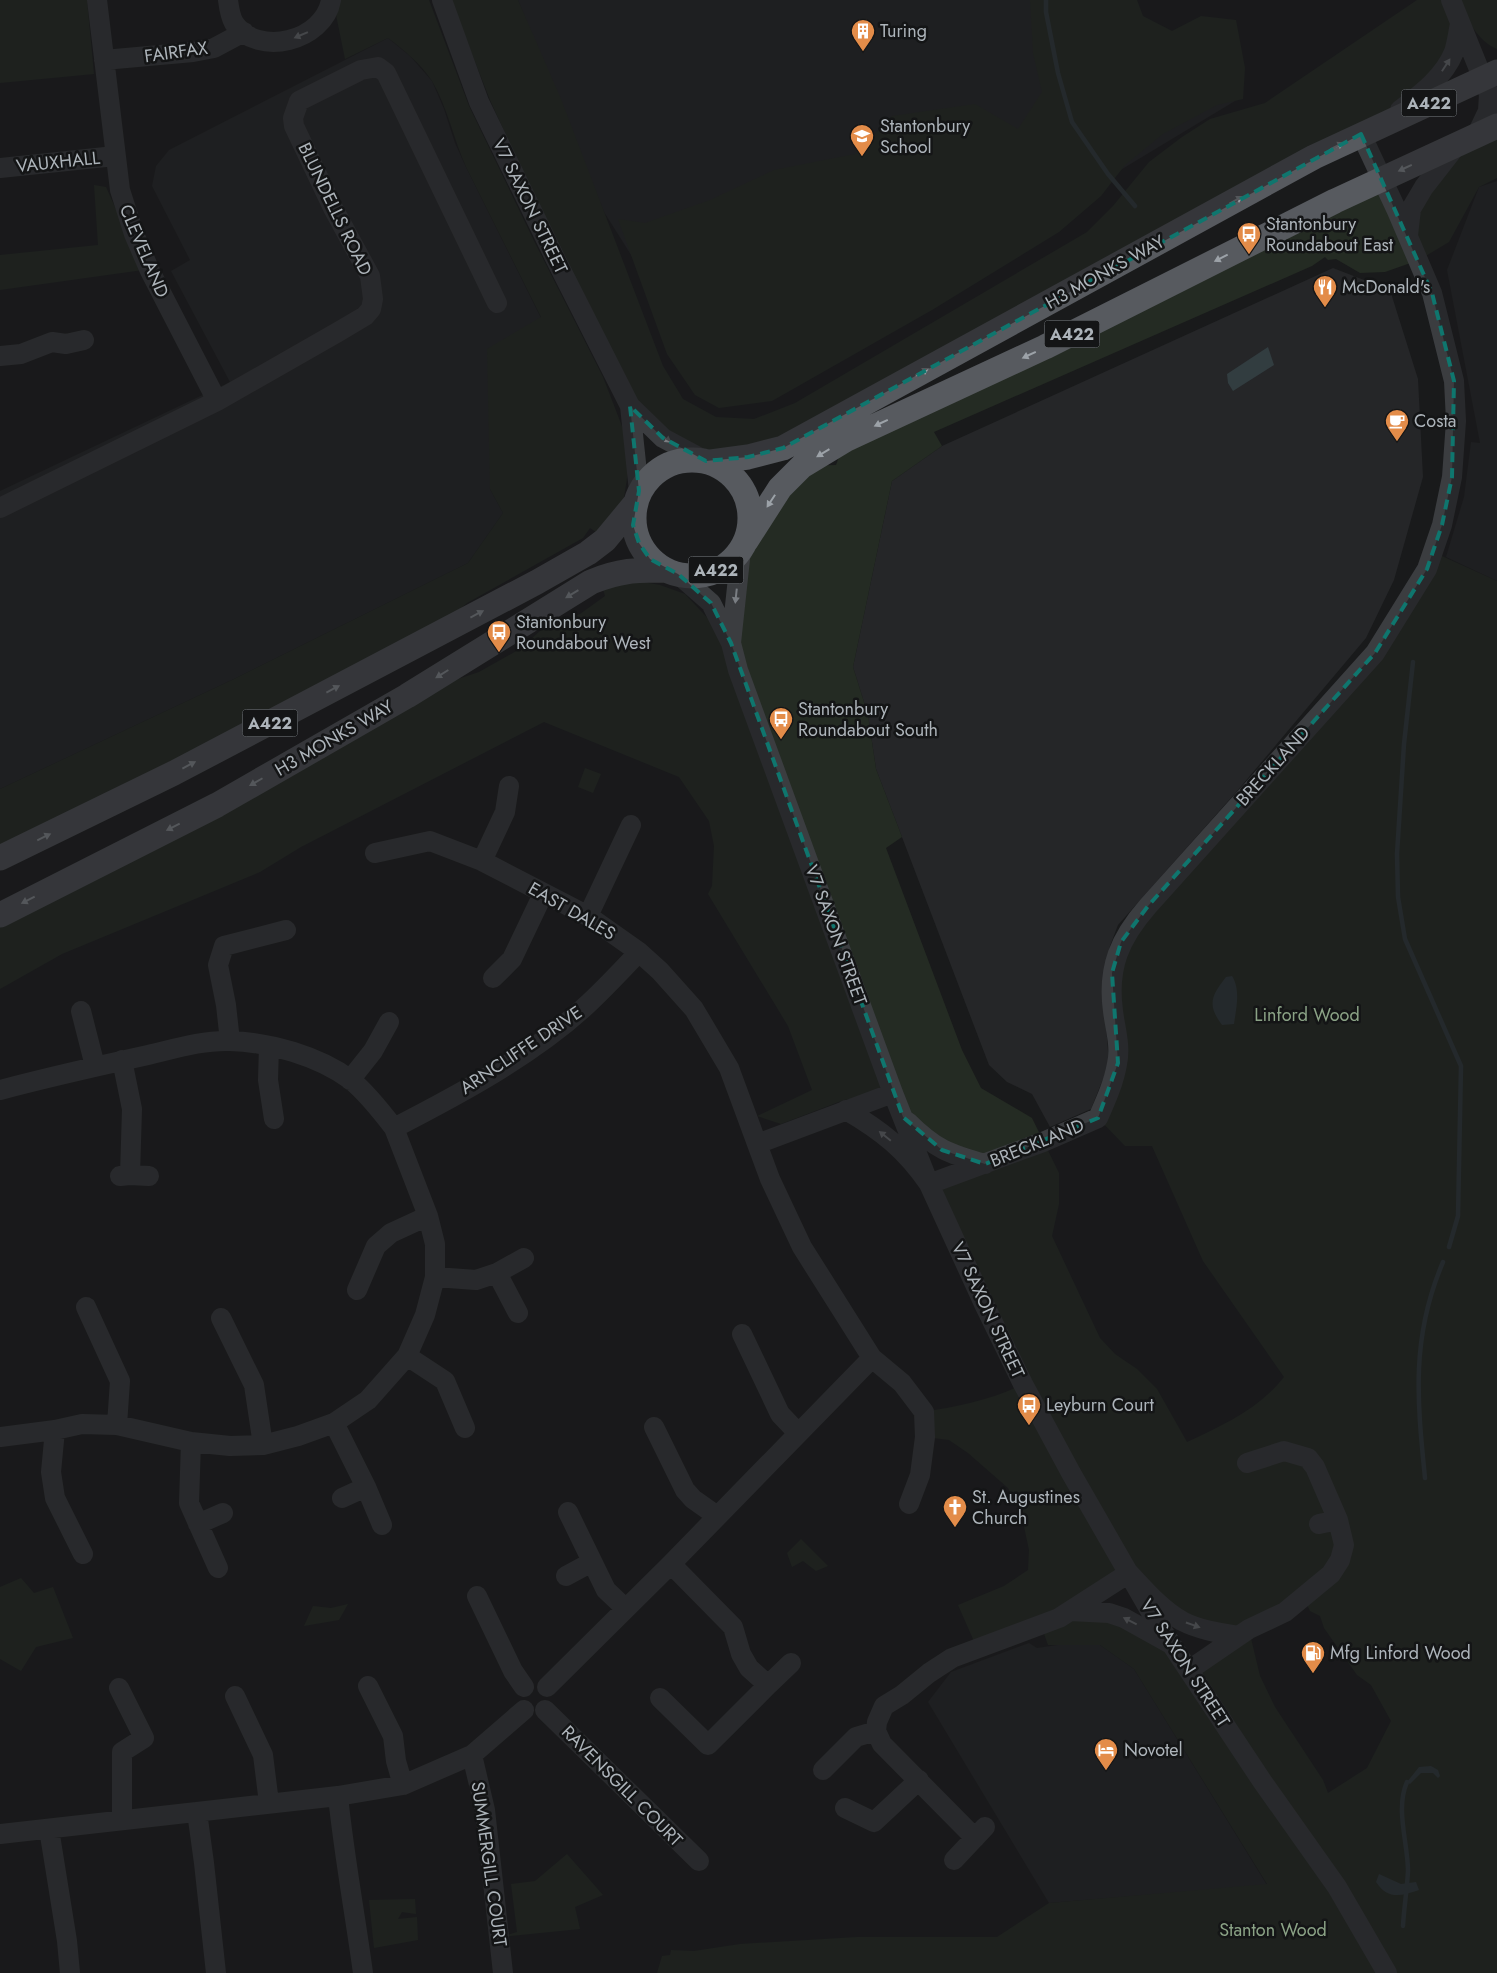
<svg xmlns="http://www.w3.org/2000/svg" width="1497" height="1973" font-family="Jost,sans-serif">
<rect width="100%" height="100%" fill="#191a1b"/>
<path fill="#252628" d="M 518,0 L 1133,0 L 1145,34 L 1235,101 L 727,407 L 604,212 Z
M 388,38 L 410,56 L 432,81 L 444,109 L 455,143 L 466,167 L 541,318 L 490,489 L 503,513 L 468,563 L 234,679 L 0,789 L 0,491 L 230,382 L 171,271 L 190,260 L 152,186 L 156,166 L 169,150 Z
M 1497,181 L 1497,581 L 1446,557 L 1464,497 L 1471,442 L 1480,443 L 1447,270 L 1479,187 Z
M 1333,268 L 1390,290 L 1418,379 L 1423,477 L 1394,580 L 1366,638 L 1238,790 L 1118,925 L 1110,946 L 1103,984 L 1109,1064 L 1091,1109 L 1050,1127 L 1032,1094 L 1007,1082 L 989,1065 L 876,769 L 868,715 L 853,667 L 892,481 L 942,446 Z
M 1029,1643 L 1037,1648 L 1064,1644 L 1100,1645 L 1134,1669 L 1267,1885 L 1049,1903 L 928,1702 L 951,1672 Z"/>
<path fill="#242b23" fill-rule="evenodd" d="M 0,0 L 87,0 L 94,74 L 0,83 Z
M 333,0 L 429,0 L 469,106 L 535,243 L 603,377 L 625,434 L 628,472 L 623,504 L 599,534 L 590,528 L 583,538 L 467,603 L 439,627 L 0,854 L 0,789 L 234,679 L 468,563 L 503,513 L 490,489 L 487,349 L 541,317 L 466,167 C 454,140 447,106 432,81 C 421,64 404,50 388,38 L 345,59 Z
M 451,0 L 518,0 L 561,99 L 663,366 L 683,399 L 716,417 L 754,419 L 795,403 L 1087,232 L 1113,206 L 1149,162 L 1182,137 L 1210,119 L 1265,103 L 1417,0 L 1447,0 L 1454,50 L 1424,91 L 833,420 L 711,462 L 630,406 L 490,100 Z
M 1030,0 L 1137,0 L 1143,16 L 1172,31 L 1201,16 L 1236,20 L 1245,68 L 1243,99 L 1217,105 L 1163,134 L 1125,165 L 1101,196 L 1059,232 L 932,310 L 772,401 L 719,408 L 695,395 L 667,354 L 618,219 L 645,223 L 710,200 L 774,170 L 855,154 L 892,116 L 975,104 L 1018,129 L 1042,92 L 1033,53 Z
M 1460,0 L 1497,0 L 1497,49 C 1478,41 1466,19 1460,0 Z
M 1497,126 L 1497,178 L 1479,187 L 1449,242 L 1419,260 L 1385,272 L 1360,273 L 1336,259 L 1328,260 L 1325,257 L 1312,266 L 934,432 L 942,446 L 892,481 L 853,667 L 868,715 L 876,769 L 902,837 L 886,848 L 962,1050 L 981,1088 L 1032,1118 L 1059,1173 L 1059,1204 L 1052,1236 L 1100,1338 L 1115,1354 L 1137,1369 L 1157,1389 L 1187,1442 C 1223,1425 1259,1409 1284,1377 L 1203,1261 L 1152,1146 L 1125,1146 L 1098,1118 L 1109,1093 L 1121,942 L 1375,653 L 1433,552 L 1497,581 L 1497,1973 L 657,1973 L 662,1956 L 670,1955 L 671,1950 L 694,1951 L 740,1944 L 857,1937 L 997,1937 L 1049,1903 L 1267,1884 L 1134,1669 L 1100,1645 L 1048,1645 L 1041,1625 L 977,1648 L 958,1605 L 1004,1586 L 1028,1570 L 1029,1550 L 1022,1517 L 1008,1488 L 968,1453 L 949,1440 L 925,1437 L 924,1412 C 958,1406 992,1400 1023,1384 L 929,1184 L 984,1164 L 942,1150 L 893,1093 L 844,1100 L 781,1124 L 757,1116 L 812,1090 L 788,1026 L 708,894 L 712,886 L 714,846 L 709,821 L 679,777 L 544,722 L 301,847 L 260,872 L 62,954 L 0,989 L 0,915 L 407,696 L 479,672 L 520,649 L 550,622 L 553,626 L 580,614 L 605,596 L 603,589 L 610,584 L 643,582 L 660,585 L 685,594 L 730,642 L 741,550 L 802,466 L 836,465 L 845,440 L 1382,179 L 1397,211 ZM 1129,1573 L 1211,1631 L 1238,1637 L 1189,1670 L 1124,1618 L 1083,1603 ZM 1304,1598 L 1310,1611 L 1320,1616 L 1324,1628 L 1357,1675 L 1371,1685 L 1391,1721 L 1367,1768 L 1328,1793 L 1323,1780 L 1275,1707 L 1260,1676 L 1249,1630 Z
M 94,185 L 106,187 L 143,270 L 0,290 L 0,255 L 98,245 Z
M 585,768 L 601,774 L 593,793 L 578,787 Z
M 801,1539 L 828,1566 L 816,1571 L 803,1561 L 792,1567 L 787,1553 Z
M 21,1578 L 34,1593 L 53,1587 L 73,1638 L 36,1647 L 21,1671 L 0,1659 L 0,1587 Z
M 348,1604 L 339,1620 L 304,1626 L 313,1606 L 331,1608 Z
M 567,1854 L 603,1895 L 575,1907 L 580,1929 L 501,1937 L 517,1932 L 511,1884 L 535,1881 Z
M 415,1899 L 416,1914 L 402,1912 L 398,1919 L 417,1917 L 418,1940 L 374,1948 L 369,1900 Z"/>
<path fill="#323d40" d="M 1268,347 L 1274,365 L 1233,391 L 1228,383 L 1227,374 Z
M 1232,976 C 1241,990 1236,1009 1234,1024 L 1222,1025 C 1207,1005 1211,996 1226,977 Z
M 1431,1766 L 1438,1770 L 1440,1776 L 1438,1778 L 1433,1773 L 1421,1773 L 1410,1784 L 1407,1782 L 1419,1767 Z
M 1379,1874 L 1401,1884 L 1416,1882 L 1419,1890 C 1401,1896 1388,1900 1376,1882 Z"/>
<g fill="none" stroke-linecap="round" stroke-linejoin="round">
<path stroke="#323d40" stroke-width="4.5" d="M 1046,0 L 1046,12 L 1058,73 L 1072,122 L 1108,174 L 1135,206
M 1413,662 L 1404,744 L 1397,854 L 1398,897 L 1405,939 L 1461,1066 L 1458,1216 L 1449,1247
M 1425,1478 C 1417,1399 1411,1337 1443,1262
M 1403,1926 C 1404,1908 1407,1890 1408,1871 C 1408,1843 1395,1809 1407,1782"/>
<path stroke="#3b3d40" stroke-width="20" d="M 97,0 L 120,190 L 134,234 L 150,271 L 217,401
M 228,0 C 229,8 230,16 234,23 C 258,58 324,41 331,0
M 442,0 L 479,102 L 555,258 L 630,406 L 663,438 L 706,461
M 1451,0 L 1489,94 L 1488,111 L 1477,134
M 104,60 L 193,52 L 214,48 L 244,32
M 1400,110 C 1421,94 1444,77 1454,52 C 1457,43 1458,33 1460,24
M 0,168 L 115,156
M 1408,235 L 1411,209 L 1424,187 L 1456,146
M 0,356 L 21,354 L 52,342 L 66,344 L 84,340
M 630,406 L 639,491
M 0,508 L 217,401 L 338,332 L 365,316 L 371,309 L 373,299 L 370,276 L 333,208 L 294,126 L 293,118 L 299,101 L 361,70 L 378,67 L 386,73 L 497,303
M 678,574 L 711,603 L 731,643 L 738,670 L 893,1093 L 929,1184 L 984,1304 L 1023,1384 L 1071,1473 L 1156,1621 L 1262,1781 L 1337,1887 L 1387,1973
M 731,643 L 741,550
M 375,853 L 430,841 L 482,861 L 588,916 L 639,952 L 660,971 L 694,1009 L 729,1068 L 770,1179 L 802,1247 L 872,1358 L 902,1383 L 924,1412 L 925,1437 L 920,1475 L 909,1504
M 482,861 L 505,812 L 509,786
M 588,916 L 631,825
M 493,978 L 512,959 L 543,894
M 81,1011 L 95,1066
M 230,1041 L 226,1005 L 218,965 L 224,946 L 286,930
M 269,1046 L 268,1080 L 274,1119
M 350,1080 L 373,1051 L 389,1022
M 0,1090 C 49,1077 98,1066 148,1055 C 174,1049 202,1040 230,1041 C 269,1042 319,1056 351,1080 C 367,1093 381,1111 394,1128
M 846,1110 C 882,1131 906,1150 929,1184 L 1043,1142 L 1098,1118 C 1106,1100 1114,1082 1117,1064 C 1121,1046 1115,1028 1113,1011 C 1107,967 1120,938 1148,906 L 1375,653 L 1427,569 L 1442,525 L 1452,477 L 1456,421 L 1454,381 L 1432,293 L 1397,211 L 1361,134
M 908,1122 C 935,1149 949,1154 985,1164
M 757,1144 L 893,1093
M 130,1175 L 149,1176
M 120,1176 L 130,1175 L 132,1109 L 122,1060
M 497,1273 L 518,1313
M 435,1277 L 476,1280 L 497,1273 L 524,1258
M 357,1290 L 376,1246 L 391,1233 L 428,1216
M 86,1307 L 120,1381 L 117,1425
M 221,1318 L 254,1385 L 263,1445
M 742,1334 L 780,1414 L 798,1433
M 407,1356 L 445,1381 L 465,1428
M 334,1423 L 366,1487 L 382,1525
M 654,1427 L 685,1490 L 693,1499 L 717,1516
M 55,1430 L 51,1472 L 55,1498 L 83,1554
M 0,1437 L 55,1430 L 82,1424 L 117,1425 L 191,1442 L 230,1446 L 263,1445 L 298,1436 L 334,1423 L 368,1400 L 407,1356 L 425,1315 L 435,1277 L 435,1244 L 428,1216 L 394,1128 C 460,1094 535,1054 589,1003 C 606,987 623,969 639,952
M 191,1442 L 189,1503 L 218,1568
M 342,1498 L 366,1487
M 568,1512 L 606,1590 L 625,1608
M 198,1524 L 223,1513
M 1319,1524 L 1338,1520
M 566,1576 L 592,1562
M 477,1596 L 513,1671 L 524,1687
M 1070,1611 L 1109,1613 L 1124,1618 L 1169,1643
M 1189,1670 L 1249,1629 L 1285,1612 L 1331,1574 L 1340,1560 L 1344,1545 L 1338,1520 L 1315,1467 L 1308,1458 L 1284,1451 L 1247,1463
M 768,1685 L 791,1663
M 368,1686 L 393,1736 L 396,1761 L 403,1785
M 547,1687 L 671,1564 L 872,1358
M 119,1688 L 144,1738 L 122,1752 L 122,1819
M 235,1696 L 263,1755 L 269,1803
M 660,1698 L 708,1745 L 768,1685 L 749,1668 L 741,1654 L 733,1627 L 671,1564
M 545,1710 L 699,1861
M 472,1755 L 485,1810 L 503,1973
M 823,1770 L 856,1737 L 876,1731
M 338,1796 C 344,1855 355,1914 363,1973
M 845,1808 L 874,1822 L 919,1780
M 197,1812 L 204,1863 L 216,1973
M 49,1829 L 67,1941 L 70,1973
M 0,1834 L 338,1796 L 403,1785 L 472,1755 L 524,1710
M 975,1838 L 882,1744 L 876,1731 L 877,1722 L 884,1706 L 902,1695 L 929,1673 L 952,1658 L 1059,1618 L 1129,1573 C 1145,1590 1161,1609 1182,1621 C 1199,1630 1220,1633 1239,1636
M 954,1860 L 985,1827"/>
<path stroke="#575a5f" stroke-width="25" d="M634 518a58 58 0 1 1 116 0a58 58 0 1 1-116 0Z
M 711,462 L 748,457 L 783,448 L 1314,157 L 1497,72
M 746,541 L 780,488 L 802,466 L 845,440 L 1045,347 L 1335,201 L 1497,126
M 0,858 L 174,773 L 537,582 L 588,553 L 605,540 L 634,505
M 0,915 L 217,805 L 407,696 L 591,582 C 620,570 636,570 666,570"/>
</g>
<defs><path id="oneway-solid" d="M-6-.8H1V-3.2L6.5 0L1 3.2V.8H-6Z" transform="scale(1.25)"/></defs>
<g fill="#7a7e83">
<use href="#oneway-solid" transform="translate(301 35) rotate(157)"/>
<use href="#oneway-solid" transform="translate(1446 65) rotate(-57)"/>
<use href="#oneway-solid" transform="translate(665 438) rotate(35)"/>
<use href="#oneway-solid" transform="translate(736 596) rotate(96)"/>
<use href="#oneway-solid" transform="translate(885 1136) rotate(-141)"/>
<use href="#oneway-solid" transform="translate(1130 1621) rotate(-153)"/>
<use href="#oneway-solid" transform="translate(1193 1625) rotate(19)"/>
</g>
<g fill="#9ca2a8">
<use href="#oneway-solid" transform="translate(1337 146) rotate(-26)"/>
<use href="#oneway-solid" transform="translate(1405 168) rotate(155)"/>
<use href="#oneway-solid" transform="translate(1236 200) rotate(-29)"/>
<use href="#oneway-solid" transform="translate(1221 258) rotate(153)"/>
<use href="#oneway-solid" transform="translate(1029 355) rotate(155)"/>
<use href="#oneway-solid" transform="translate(922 372) rotate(-29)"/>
<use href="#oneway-solid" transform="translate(881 423) rotate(155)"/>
<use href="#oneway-solid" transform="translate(823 453) rotate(149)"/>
<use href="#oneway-solid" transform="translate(771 501) rotate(123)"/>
<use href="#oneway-solid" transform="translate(572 594) rotate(149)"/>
<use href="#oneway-solid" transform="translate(477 614) rotate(-28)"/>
<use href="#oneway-solid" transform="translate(442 674) rotate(148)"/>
<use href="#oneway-solid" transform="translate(333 689) rotate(-28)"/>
<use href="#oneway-solid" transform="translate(189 765) rotate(-28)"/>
<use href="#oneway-solid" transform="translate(256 782) rotate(150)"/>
<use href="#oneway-solid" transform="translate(173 827) rotate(153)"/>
<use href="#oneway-solid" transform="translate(44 837) rotate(-26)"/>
<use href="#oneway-solid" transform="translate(28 900) rotate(153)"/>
</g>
<path d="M0 0H1497V1973H0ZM 1361,134 L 1432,293 L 1454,381 L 1452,477 L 1442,525 L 1427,569 L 1375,653 L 1148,906 L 1121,942 L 1112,973 L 1118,1063 L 1098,1118 L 985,1164 L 942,1150 L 903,1117 L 731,643 L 711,603 L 678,574 L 650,559 L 639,543 L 633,525 L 639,491 L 630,406 L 663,438 L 706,461 L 748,457 L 783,448 Z" fill="#191a1b" fill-opacity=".55" fill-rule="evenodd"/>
<path fill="none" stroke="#0f766e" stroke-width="4" stroke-dasharray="10 6" stroke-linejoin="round" d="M 1361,134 L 1432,293 L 1454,381 L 1452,477 L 1442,525 L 1427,569 L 1375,653 L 1148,906 L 1121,942 L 1112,973 L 1118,1063 L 1098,1118 L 985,1164 L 942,1150 L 903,1117 L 731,643 L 711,603 L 678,574 L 650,559 L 639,543 L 633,525 L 639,491 L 630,406 L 663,438 L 706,461 L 748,457 L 783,448 Z"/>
<defs>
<g id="building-pin" transform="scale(1.25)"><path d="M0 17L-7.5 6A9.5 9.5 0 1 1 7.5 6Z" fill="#e38c49" stroke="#141516"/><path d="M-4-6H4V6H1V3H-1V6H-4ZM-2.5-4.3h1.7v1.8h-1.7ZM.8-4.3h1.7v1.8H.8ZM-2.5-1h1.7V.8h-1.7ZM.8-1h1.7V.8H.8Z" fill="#fff"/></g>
<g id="school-pin" transform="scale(1.25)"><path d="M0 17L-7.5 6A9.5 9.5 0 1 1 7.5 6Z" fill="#e38c49" stroke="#141516"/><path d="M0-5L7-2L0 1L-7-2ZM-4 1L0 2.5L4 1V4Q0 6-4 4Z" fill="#fff"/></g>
<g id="bus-pin" transform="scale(1.25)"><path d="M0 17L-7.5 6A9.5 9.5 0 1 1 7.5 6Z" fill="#e38c49" stroke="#141516"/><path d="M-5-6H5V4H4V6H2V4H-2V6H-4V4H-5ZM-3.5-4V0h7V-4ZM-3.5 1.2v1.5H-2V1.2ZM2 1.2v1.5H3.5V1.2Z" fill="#fff"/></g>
<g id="restaurant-pin" transform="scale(1.25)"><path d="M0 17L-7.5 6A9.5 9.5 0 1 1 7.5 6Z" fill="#e38c49" stroke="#141516"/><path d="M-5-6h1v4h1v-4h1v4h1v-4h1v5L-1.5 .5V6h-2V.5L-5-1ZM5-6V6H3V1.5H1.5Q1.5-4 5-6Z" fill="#fff"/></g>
<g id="cafe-pin" transform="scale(1.25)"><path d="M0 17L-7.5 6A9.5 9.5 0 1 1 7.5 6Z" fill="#e38c49" stroke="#141516"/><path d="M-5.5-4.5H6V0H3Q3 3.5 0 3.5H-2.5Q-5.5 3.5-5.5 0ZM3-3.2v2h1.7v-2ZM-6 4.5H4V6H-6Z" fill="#fff"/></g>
<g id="church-pin" transform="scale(1.25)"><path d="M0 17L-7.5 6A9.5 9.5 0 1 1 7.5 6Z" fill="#e38c49" stroke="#141516"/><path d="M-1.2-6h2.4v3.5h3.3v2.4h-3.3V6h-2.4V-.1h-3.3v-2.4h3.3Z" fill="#fff"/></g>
<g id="fuel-pin" transform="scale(1.25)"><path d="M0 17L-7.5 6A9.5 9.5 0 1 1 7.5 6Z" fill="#e38c49" stroke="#141516"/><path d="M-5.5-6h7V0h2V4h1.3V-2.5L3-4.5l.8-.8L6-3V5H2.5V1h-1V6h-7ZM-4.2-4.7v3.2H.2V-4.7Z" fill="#fff"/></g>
<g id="hotel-pin" transform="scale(1.25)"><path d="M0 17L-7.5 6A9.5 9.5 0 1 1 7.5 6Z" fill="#e38c49" stroke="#141516"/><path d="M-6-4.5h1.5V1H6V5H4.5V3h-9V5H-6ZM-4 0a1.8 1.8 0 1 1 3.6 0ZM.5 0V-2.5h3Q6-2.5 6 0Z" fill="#fff"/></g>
</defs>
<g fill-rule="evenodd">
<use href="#building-pin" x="863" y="31"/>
<use href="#school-pin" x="862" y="136"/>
<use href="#bus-pin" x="1249" y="234"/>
<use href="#restaurant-pin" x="1325" y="287"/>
<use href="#cafe-pin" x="1397" y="421"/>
<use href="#bus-pin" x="499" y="632"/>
<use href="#bus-pin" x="781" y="719"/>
<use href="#bus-pin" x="1029" y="1405"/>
<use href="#church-pin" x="955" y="1507"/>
<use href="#fuel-pin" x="1313" y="1653"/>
<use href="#hotel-pin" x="1106" y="1750"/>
</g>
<g text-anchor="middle" stroke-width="5" stroke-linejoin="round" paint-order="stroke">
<g fill="#141516" stroke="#7f8489" stroke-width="1">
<rect x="1401.5" y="89.5" width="55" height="27" rx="4"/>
<rect x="1044.5" y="320.5" width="55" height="27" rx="4"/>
<rect x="688.5" y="556.5" width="55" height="27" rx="4"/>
<rect x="242.5" y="709.5" width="55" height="27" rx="4"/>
</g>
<g font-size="16" font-weight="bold" fill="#adb4ba">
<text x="1429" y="109">A422</text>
<text x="1072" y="340">A422</text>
<text x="716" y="576">A422</text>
<text x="270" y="729">A422</text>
</g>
<g font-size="18" fill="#adb4ba" stroke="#141516" text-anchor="start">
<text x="880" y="37">Turing</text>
<text x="880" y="132">Stantonbury<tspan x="880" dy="21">School</tspan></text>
<text x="1266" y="230">Stantonbury<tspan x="1266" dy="21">Roundabout East</tspan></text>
<text x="1342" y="293">McDonald's</text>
<text x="1414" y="427">Costa</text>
<text x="516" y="628">Stantonbury<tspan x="516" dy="21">Roundabout West</tspan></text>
<text x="798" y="715">Stantonbury<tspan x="798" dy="21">Roundabout South</tspan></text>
<text x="1046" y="1411">Leyburn Court</text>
<text x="972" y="1503">St. Augustines<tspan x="972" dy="21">Church</tspan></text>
<text x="1330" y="1659">Mfg Linford Wood</text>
<text x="1124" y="1756">Novotel</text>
</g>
<g font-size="18" fill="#adb4ba" stroke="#141516">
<text transform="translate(176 52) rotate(-8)" y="6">FAIRFAX</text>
<text transform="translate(58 162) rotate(-6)" y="6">VAUXHALL</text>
<text transform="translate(530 206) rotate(64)" y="6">V7 SAXON STREET</text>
<text transform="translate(335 209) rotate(64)" y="6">BLUNDELLS ROAD</text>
<text transform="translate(144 251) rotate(67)" y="6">CLEVELAND</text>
<text transform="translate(1105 272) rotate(-29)" y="6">H3 MONKS WAY</text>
<text transform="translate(334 738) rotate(-30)" y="6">H3 MONKS WAY</text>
<text transform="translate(1273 766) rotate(-48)" y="6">BRECKLAND</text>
<text transform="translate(572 911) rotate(30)" y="6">EAST DALES</text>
<text transform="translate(836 935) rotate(70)" y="6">V7 SAXON STREET</text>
<text transform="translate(521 1050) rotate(-34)" y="6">ARNCLIFFE DRIVE</text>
<text transform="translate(1037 1143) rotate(-22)" y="6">BRECKLAND</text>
<text transform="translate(988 1310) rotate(65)" y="6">V7 SAXON STREET</text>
<text transform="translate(1185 1663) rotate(57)" y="6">V7 SAXON STREET</text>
<text transform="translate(622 1786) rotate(45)" y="6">RAVENSGILL COURT</text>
<text transform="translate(489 1864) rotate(82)" y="6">SUMMERGILL COURT</text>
</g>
<g font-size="18" fill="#8ba386" stroke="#141516">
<text x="1307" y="1021">Linford Wood</text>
<text x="1273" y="1936">Stanton Wood</text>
</g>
</g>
</svg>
